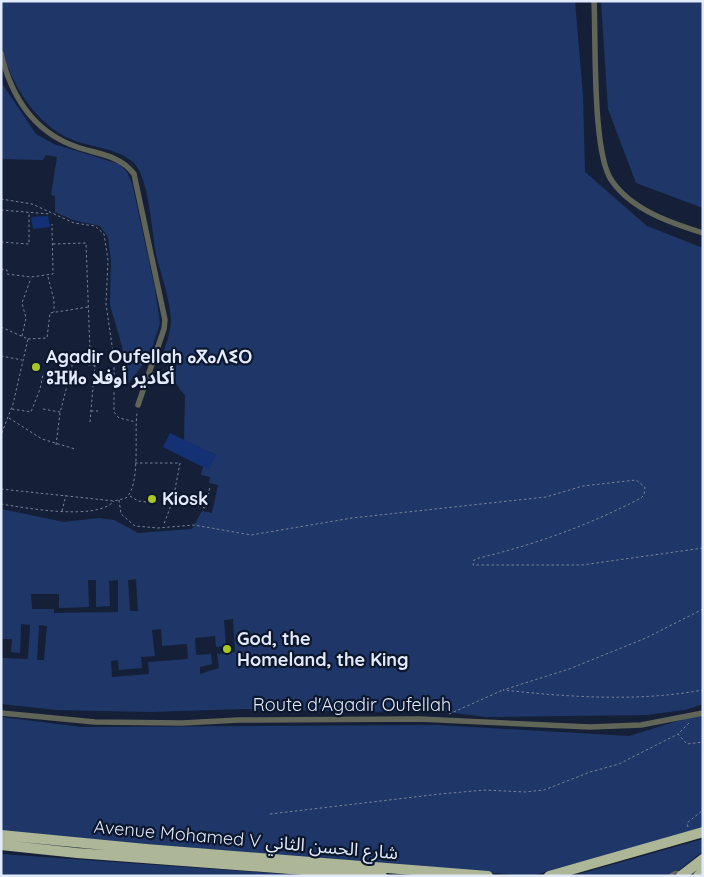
<svg xmlns="http://www.w3.org/2000/svg" width="704" height="877" font-family="Quicksand,'Noto Sans Arabic','Noto Sans Tifinagh',sans-serif">
<rect width="100%" height="100%" fill="#152038"/>
<path fill="#1f3768" fill-rule="evenodd" d="M 1,1 L 575,1 L 583,96 L 585,172 L 647,226 L 703,248 L 703,704 L 685,710 L 646,715 L 487,717 L 430,710 L 367,712 L 242,709 L 150,712 L 57,710 L 1,704 L 1,658 L 28,659 L 30,625 L 21,624 L 20,653 L 11,652 L 12,639 L 1,639 L 1,509 L 64,522 L 99,518 L 114,520 L 138,533 L 192,529 L 202,511 L 212,513 L 218,485 L 209,483 L 210,477 L 201,475 L 203,467 L 216,455 L 184,440 L 185,396 L 167,371 L 167,367 L 175,369 L 178,361 L 162,358 C 165,346 172,330 171,318 C 169,296 161,275 156,254 C 152,233 149,178 134,163 C 118,148 93,148 73,140 C 36,126 6,79 1,39 C 0,27 1,14 1,1 ZM 136,579 L 138,611 L 130,611 L 128,580 ZM 88,580 L 96,580 L 96,607 L 110,606 L 109,581 L 118,580 L 118,612 L 54,613 L 54,609 L 32,609 L 31,594 L 59,594 L 59,608 L 89,607 ZM 233,619 L 235,652 L 217,654 L 219,668 L 200,674 L 200,667 L 212,664 L 211,654 L 196,655 L 195,638 L 215,636 L 216,647 L 226,646 L 224,620 ZM 39,625 L 47,626 L 44,660 L 37,660 ZM 161,629 L 162,646 L 187,644 L 188,659 L 148,662 L 149,674 L 112,677 L 111,661 L 118,660 L 119,670 L 142,668 L 141,657 L 155,656 L 152,630 Z
M 601,1 L 703,1 L 703,208 L 636,183 L 608,109 Z
M 1,78 L 3,85 L 36,134 L 54,144 L 119,164 L 127,172 L 132,183 L 155,289 L 160,323 L 150,355 L 128,384 L 122,346 L 110,305 L 111,261 L 108,237 L 100,226 L 73,220 L 55,212 L 55,196 L 51,195 L 57,157 L 46,155 L 43,160 L 1,159 Z
M 703,713 L 703,828 L 530,876 L 1,832 L 1,717 L 82,727 L 436,725 L 629,736 Z
M 703,839 L 703,851 L 678,871 L 674,870 L 668,876 L 572,876 Z
M 1,854 L 314,876 L 1,876 Z"/>
<path fill="#133174" d="M 48,216 L 50,227 L 33,229 L 31,217 Z
M 170,433 L 216,455 L 209,470 L 163,447 Z"/>
<g fill="none" stroke-linecap="round" stroke-linejoin="round">
<path stroke="#798397" stroke-width="1" stroke-dasharray="2.5 2.5" stroke-linecap="butt" d="M 1,199 L 32,204 L 74,223 L 95,226 L 104,234 L 108,260 L 106,304 L 114,359 L 114,412 L 119,418 L 136,422
M 1,210 L 50,214
M 1,242 L 29,244 L 29,212
M 53,244 L 86,243 L 90,351 L 96,352 L 90,422
M 1,269 L 7,270 L 7,274 L 31,277 L 53,274 L 52,224
M 48,277 L 54,300 L 54,312
M 1,327 L 28,339 L 13,404 L 1,435
M 22,336 L 26,318 L 22,303 L 31,278
M 28,339 L 47,338 L 50,313 L 88,307
M 1,356 L 22,360
M 12,409 L 31,412 L 40,389 L 43,374
M 43,409 L 60,412
M 91,411 L 98,411
M 9,418 L 42,439 L 75,449
M 56,445 L 60,413 L 73,362 L 95,366
M 135,463 L 180,463 L 173,500 L 164,524
M 1,489 L 114,501 L 126,498 C 141,485 134,434 137,413
M 130,496 L 138,501 L 154,503
M 119,500 L 121,514 L 135,526 L 158,528 L 194,525 L 251,535 L 352,518 L 546,497 L 583,486 L 636,480 L 645,487 L 644,495 L 641,498 C 589,525 537,544 479,558 L 474,560 L 473,565 L 582,565 L 703,548
M 174,500 L 205,508 L 210,487
M 1,504 C 26,508 97,521 114,501
M 62,511 L 66,495
M 703,609 L 646,638 L 569,669 L 503,690 C 568,697 638,702 703,690
M 449,714 L 503,690
M 689,723 L 678,734 L 687,744 L 703,742
M 270,814 L 440,794 L 485,790 L 525,792 L 544,790 L 590,772 L 619,764 L 678,734
M 688,827 L 687,823 L 703,810"/>
<path stroke="#616557" stroke-width="3" d="M 669,876 L 675,872 L 680,873"/>
<path stroke="#616557" stroke-width="5.5" d="M 594,1 C 596,40 592,154 612,181 C 632,210 671,223 703,233
M 1,53 C 11,96 33,132 77,147 C 97,154 120,155 134,174 L 165,320 L 164,329 L 138,405
M 1,713 L 95,722 L 182,723 L 239,720 L 419,719 L 590,727 L 641,725 L 703,713"/>
<path stroke="#aeb698" stroke-width="10" d="M 1,835 L 146,849 L 488,876
M 1,845 L 77,853 L 382,876
M 549,876 L 703,832
M 681,876 L 703,859
M 698,876 L 703,871"/>
</g>
<g fill="#a8c71d" stroke="#0c172d" stroke-width="2">
<circle cx="36" cy="367" r="5"/>
<circle cx="152" cy="499" r="5"/>
<circle cx="227" cy="649" r="5"/>
</g>
<g text-anchor="middle" stroke-width="4.5" stroke-linejoin="round" paint-order="stroke">
<g font-size="18" font-weight="bold" fill="#e2eafb" stroke="#0c172d" text-anchor="start">
<text x="46" y="363">Agadir Oufellah ⴰⴳⴰⴷⵉⵔ<tspan x="46" dy="21">ⵓⴼⵍⴰ أكادير أوفلا</tspan></text>
<text x="162" y="505">Kiosk</text>
<text x="237" y="645">God, the<tspan x="237" dy="21">Homeland, the King</tspan></text>
</g>
<g font-size="18" fill="#e2eafb" stroke="#0c172d">
<text x="352" y="711">Route d'Agadir Oufellah</text>
<text transform="translate(246 840) rotate(5)" y="6">Avenue Mohamed V شارع الحسن الثاني</text>
</g>
</g>
<rect width="704" height="877" fill="none" stroke="#e2eafb" stroke-width="5"/>
</svg>
